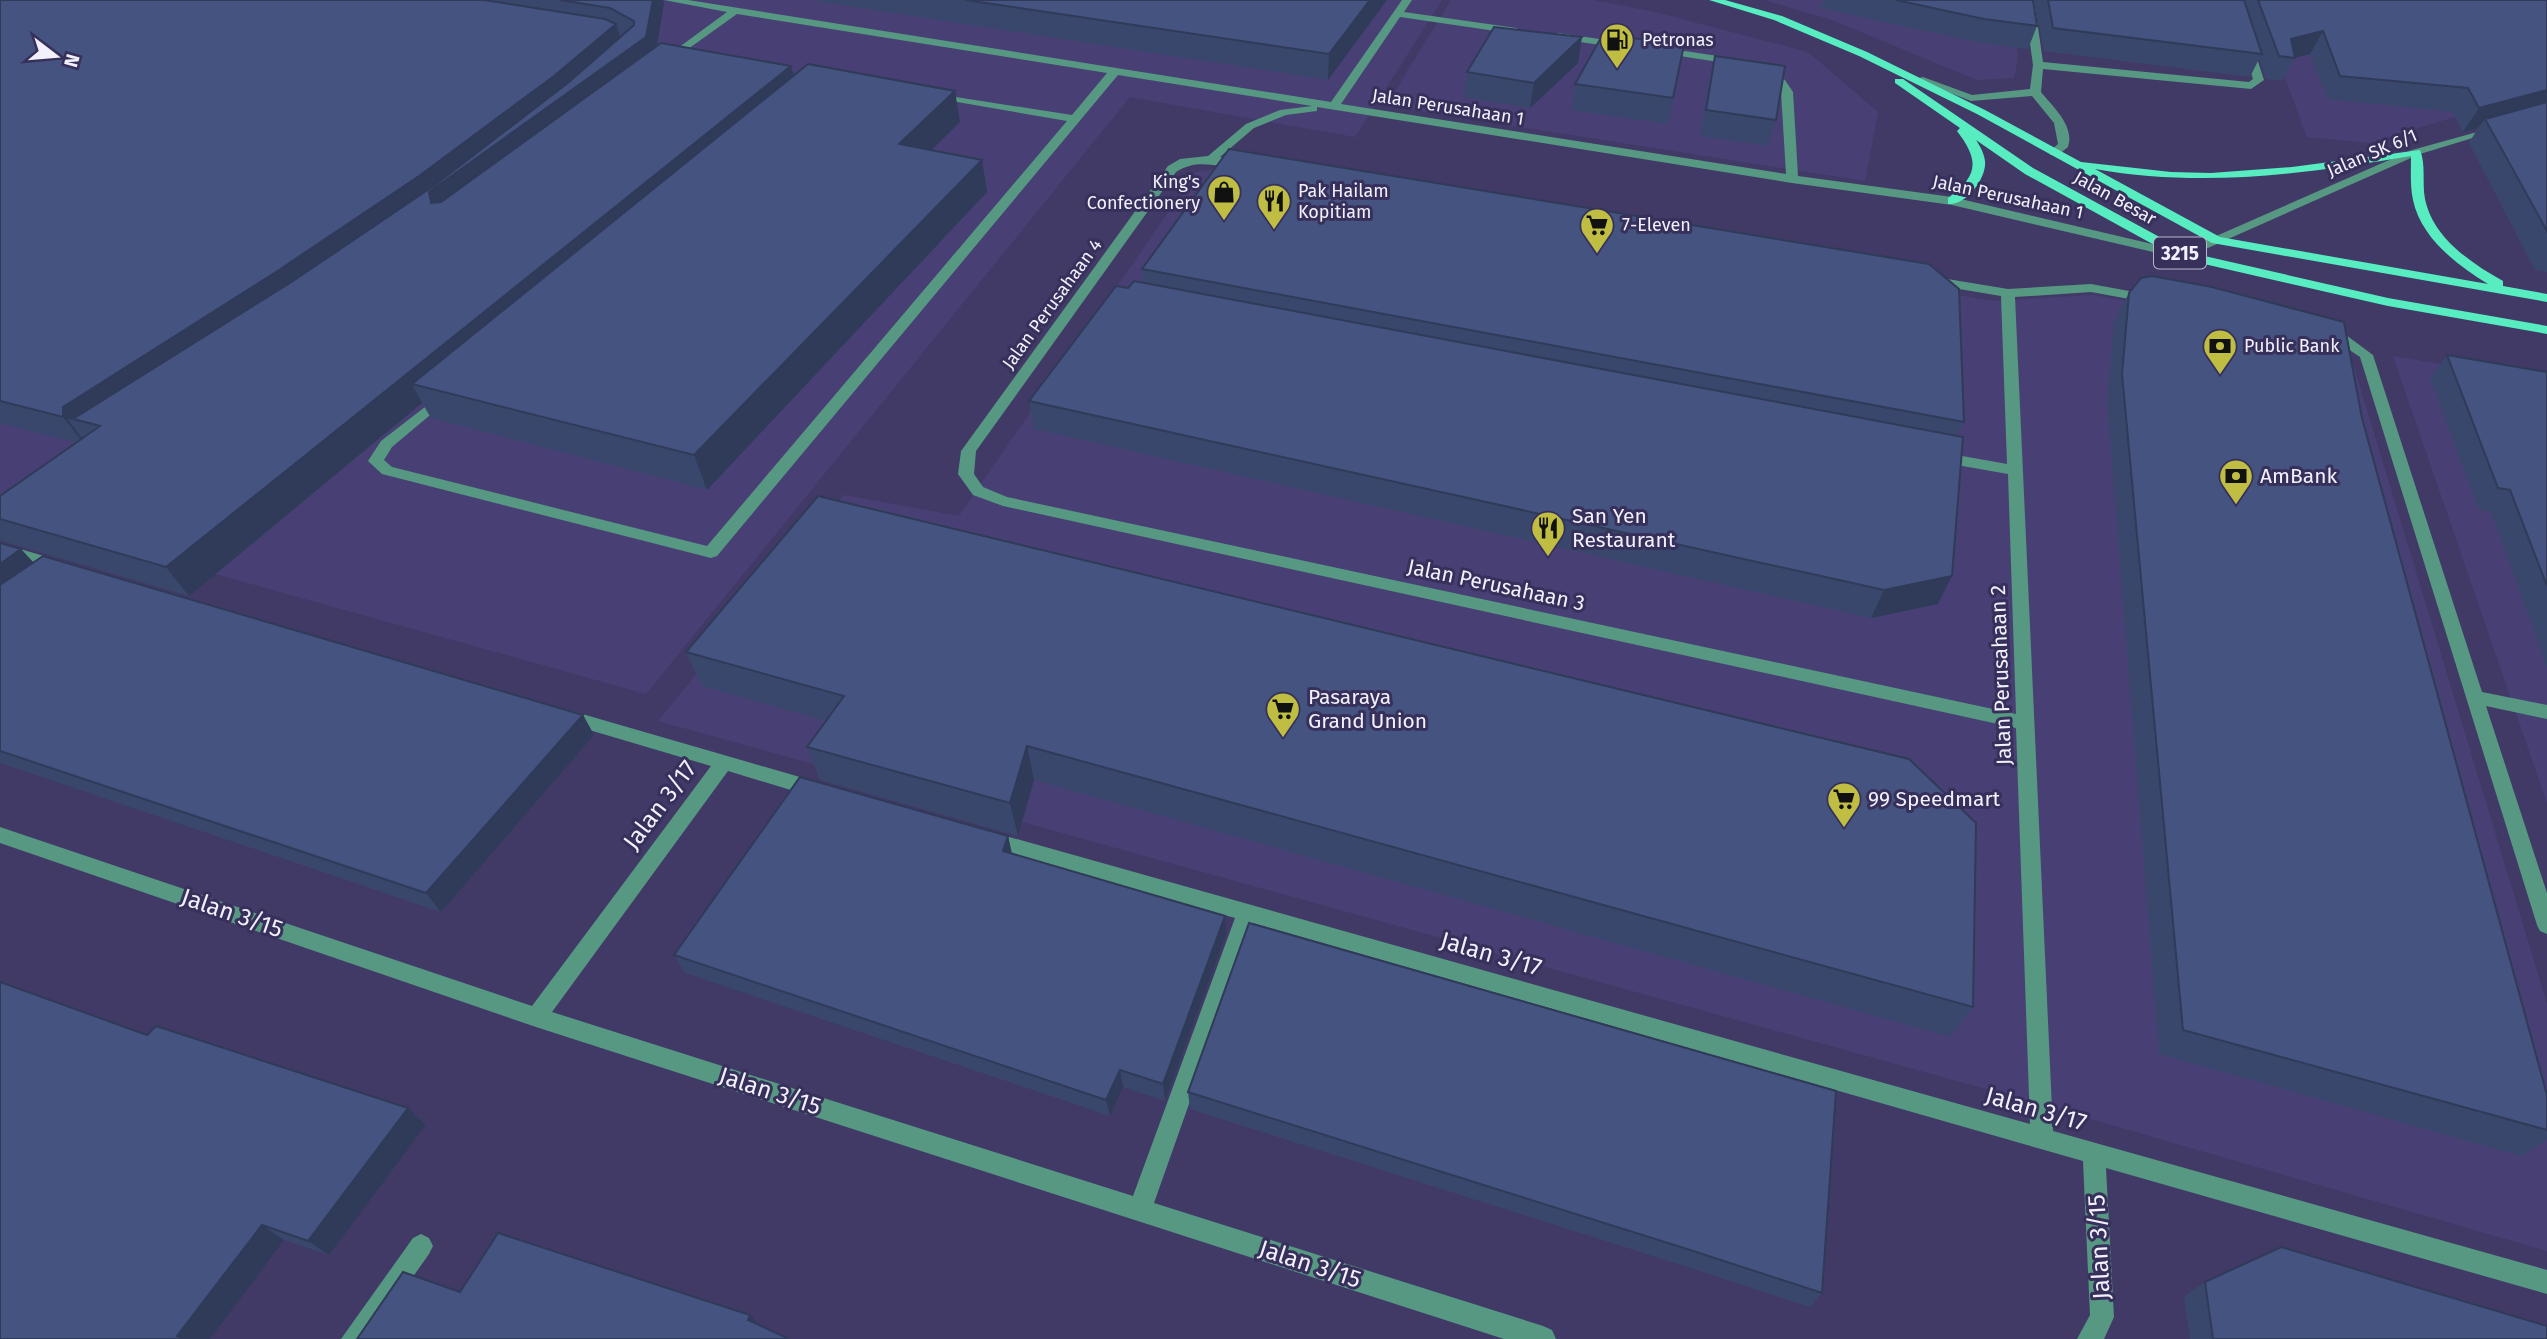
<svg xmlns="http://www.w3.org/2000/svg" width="2547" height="1339" font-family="'Fira Sans',sans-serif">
<rect width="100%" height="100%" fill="#413a67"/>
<path fill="#484074" d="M 0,0 L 1442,0 L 1355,137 L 1130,97 L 646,694 L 0,514 Z
M 1451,0 L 1593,0 L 1655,12 L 1808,52 L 1878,112 L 1865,181 L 1386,106 Z
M 1764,0 L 2010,0 L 2018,58 L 2014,78 L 1977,80 L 1832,20 Z
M 2256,0 L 2547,89 L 2369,143 L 2307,137 Z
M 1215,169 L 1993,301 L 2093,295 L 2300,333 L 2350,354 L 2547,1004 L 2547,1251 L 2004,1094 L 658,721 L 844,495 L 959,516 L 1196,172 Z
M 2393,356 L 2547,382 L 2547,803 Z"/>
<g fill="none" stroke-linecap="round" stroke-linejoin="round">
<path fill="#579882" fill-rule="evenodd" d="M 664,0 L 688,0 L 1331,102 L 1402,0 L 1412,0 L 1404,12 L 1516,28 L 1521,31 L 1516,34 L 1400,17 L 1341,104 L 1786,174 L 1781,92 L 1777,84 L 1760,73 L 1759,71 L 1764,68 L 1785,80 L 1793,92 L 1798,176 L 1952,197 L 2182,251 L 2412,150 L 2499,126 L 2499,130 L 2420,154 L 2183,259 L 1952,205 L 1792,183 L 1317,107 L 1317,111 L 1286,115 L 1254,128 L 1220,157 L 1246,161 L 1246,167 C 1221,170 1200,156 1176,172 L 976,451 L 974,474 L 983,487 L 1007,497 L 2016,714 L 2008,474 L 1940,462 L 1932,457 L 1940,452 L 2007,464 L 2001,296 L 1929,284 L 1922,280 L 1929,276 L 2008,289 L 2091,284 L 2156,296 L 2156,302 L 2151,303 L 2091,292 L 2015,297 L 2053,1131 L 2547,1270 L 2547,1294 L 2106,1168 L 2114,1317 L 2104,1339 L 2077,1339 L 2090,1315 L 2083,1161 L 1253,923 L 1154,1203 L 1543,1326 L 1552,1330 L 1556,1339 L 1504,1339 L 536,1027 L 0,843 L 0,827 L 532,1006 L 711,766 L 559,721 L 556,716 L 559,711 L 565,709 L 817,782 L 824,785 L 826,790 L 824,795 L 817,798 L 728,771 L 552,1012 L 1133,1196 L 1235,918 L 988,847 L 981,845 L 978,839 L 981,833 L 988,831 L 2030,1124 L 2016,728 L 1003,506 L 973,495 L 958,474 L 961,451 L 1168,166 L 1180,159 L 1208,156 L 1246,124 L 1280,110 L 1312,106 L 1118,75 L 717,556 L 711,558 L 382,474 L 368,461 L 381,441 L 443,393 L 450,397 L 448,400 L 392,447 L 384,460 L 392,467 L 707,546 L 1067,121 L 934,98 L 930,97 L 930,93 L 1072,115 L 1107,73 L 737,14 L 667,64 L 663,63 L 663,59 L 727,12 Z
M 2024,0 L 2034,0 L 2043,62 L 2249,82 L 2253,79 L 2228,0 L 2238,0 L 2264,80 L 2251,89 L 2043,69 L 2041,92 C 2053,107 2075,126 2068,147 L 2058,155 L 2050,155 L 2050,151 L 2058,144 L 2054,123 L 2032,96 L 1971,101 L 1914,79 L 1923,77 L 1972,95 L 2030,89 L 2033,65 Z
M 1558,33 L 1620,42 L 1625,45 L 1620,48 L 1554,38 L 1553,36 Z
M 1658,47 L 1738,59 L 1743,62 L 1738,65 L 1654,52 L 1653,50 Z
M 2326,330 L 2346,335 L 2373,355 L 2482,692 L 2547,705 L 2547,719 L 2486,706 L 2547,893 L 2547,934 L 2540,931 L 2537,925 L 2360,357 L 2336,341 L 2321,337 L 2321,331 Z
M 0,543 L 64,562 L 66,566 L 58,572 L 0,555 Z
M 421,1234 L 429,1238 L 433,1246 L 429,1254 L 369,1339 L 341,1339 L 413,1238 Z"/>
<path fill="#57edc0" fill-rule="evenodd" d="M 1709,0 L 1725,0 L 1782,16 L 1867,52 L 1985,110 L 2081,162 L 2171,172 L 2211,173 L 2292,167 L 2420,150 C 2426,164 2422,183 2425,199 C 2433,238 2471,263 2503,281 L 2503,286 L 2547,294 L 2547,302 L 2212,243 L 1977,114 L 1859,56 L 1774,20 ZM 2411,156 C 2411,171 2410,186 2413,200 C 2421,238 2457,265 2488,284 L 2220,237 L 2095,169 C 2202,188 2304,174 2411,156 Z
M 1895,79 L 1903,79 L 2033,168 L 2187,252 L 2388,298 L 2547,326 L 2547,334 L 2388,306 L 2178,258 L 2025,174 L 1976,140 C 1980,146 1984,153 1985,161 C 1987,178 1966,206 1948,204 L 1948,198 C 1978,176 1980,161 1957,131 L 1960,128 L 1895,83 Z"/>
</g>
<path fill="#3a476d" d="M 0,0 L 663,0 L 664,3 L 657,46 L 794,75 L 960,122 L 932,150 L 982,160 L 987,192 L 707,490 L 431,418 L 422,403 L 189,596 L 2,541 L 0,539 L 0,496 L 77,443 L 0,423 Z
M 809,0 L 1387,0 L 1328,80 Z
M 1823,0 L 2033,0 L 2037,26 L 2028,49 L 1976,42 L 1820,8 Z
M 2034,0 L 2547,0 L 2547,272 L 2535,270 L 2469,143 L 2478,128 L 2463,132 L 2453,112 L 2327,99 L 2310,54 L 2294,58 L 2282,81 L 2266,79 L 2259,59 L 2250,77 L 2044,51 Z
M 1684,45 L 1668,124 L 1571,110 L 1575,84 Z
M 1715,56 L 1776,120 L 1768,146 L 1700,136 L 1709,81 Z
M 1578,63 L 1530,108 L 1464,97 L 1467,72 Z
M 1142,269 L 1964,422 L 1957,436 L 1938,604 L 1871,618 L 1034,429 L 1029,401 L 1143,282 Z
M 2129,293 L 2362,418 L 2547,1095 L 2547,1140 L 2521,1156 L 2159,1054 L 2107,402 L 2114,321 Z
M 2447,355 L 2547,372 L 2547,667 L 2491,512 L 2479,510 L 2430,378 Z
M 0,543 L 21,549 L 33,562 L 583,715 L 594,735 L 441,912 L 0,763 Z
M 686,652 L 1973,1007 L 1950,1037 L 1034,780 L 1018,836 L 820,780 L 807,747 L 826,721 L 702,686 Z
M 1008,836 L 1012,853 L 1226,934 L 1165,1101 L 1123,1087 L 1110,1116 L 685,973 L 674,955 Z
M 1249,923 L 1822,1293 L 1810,1307 L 1678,1264 L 1190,1109 L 1188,1092 Z
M 147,1035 L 408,1108 L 426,1125 L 329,1255 L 284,1240 L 210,1339 L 0,1339 Z
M 2205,1282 L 2547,1339 L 2190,1339 L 2184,1296 Z"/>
<path fill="#303a59" d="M 653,0 L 663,0 L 664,3 L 654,63 L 99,426 L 66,417 L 85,442 L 85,445 L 63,417 L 63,407 L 616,24 L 624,49 Z
M 1370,0 L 1387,0 L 1328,80 L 1329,54 Z
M 2323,31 L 2310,54 L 2294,58 L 2291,39 Z
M 1582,37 L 1578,63 L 1530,108 L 1534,83 Z
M 791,66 L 798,92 L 412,384 L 422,403 L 189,596 L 166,567 Z
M 2547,90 L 2547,109 L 2485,119 L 2478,128 L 2463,132 L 2479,108 Z
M 955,91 L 960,122 L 905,176 L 899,144 Z
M 982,160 L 987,192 L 707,490 L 694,455 Z
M 21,549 L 39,569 L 0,598 L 0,564 Z
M 1952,576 L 1938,604 L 1871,618 L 1884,590 Z
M 583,715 L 594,735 L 441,912 L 426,893 Z
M 1027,746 L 1034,780 L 1018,836 L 1010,803 Z
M 1008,836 L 1012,856 L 1003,851 Z
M 1225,916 L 1226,934 L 1165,1101 L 1163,1084 Z
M 1120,1070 L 1123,1087 L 1110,1116 L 1106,1100 Z
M 408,1108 L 426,1125 L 329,1255 L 308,1241 Z
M 262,1225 L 284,1240 L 210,1339 L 183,1339 L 177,1336 Z
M 750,1315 L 762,1329 L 748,1320 Z"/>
<path fill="#44537f" stroke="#303a59" stroke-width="2" d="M 0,0 L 484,0 L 605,19 L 616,24 L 554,76 L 419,176 L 279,270 L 63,407 L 63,417 L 0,401 Z
M 560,0 L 653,0 L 646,37 L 429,192 L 431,203 L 441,202 L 661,43 L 791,66 L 166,567 L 0,519 L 0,496 L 100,426 L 66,417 L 76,417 L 293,281 L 435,185 L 569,82 L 634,25 L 634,21 L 610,8 Z
M 965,0 L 1370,0 L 1329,54 Z
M 1896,0 L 2033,0 L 2037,26 L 1984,19 Z
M 2048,0 L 2244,0 L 2262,54 L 2053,28 Z
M 2258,0 L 2547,0 L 2547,90 L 2479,108 L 2468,88 L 2340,76 L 2323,31 L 2291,39 L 2295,58 L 2279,56 Z
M 1494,27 L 1582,37 L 1534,83 L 1467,72 Z
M 1603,34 L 1684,45 L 1673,98 L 1575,84 Z
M 1715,56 L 1785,66 L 1776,120 L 1706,110 Z
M 808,64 L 955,91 L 899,144 L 982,160 L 694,455 L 412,384 Z
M 2547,102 L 2547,231 L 2485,119 Z
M 1229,149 L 1929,264 L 1959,289 L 1964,422 L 1142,269 Z
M 2152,276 L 2212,287 L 2344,322 L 2362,418 L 2547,1095 L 2547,1130 L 2183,1030 L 2122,374 L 2129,293 L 2141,278 Z
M 1134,281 L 1963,437 L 1952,576 L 1884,590 L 1029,401 L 1116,286 L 1128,288 Z
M 2447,355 L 2547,372 L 2547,586 L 2510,490 L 2498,488 Z
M 818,496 L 1909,759 L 1976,823 L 1973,1007 L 1027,746 L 1010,803 L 807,747 L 844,696 L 686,652 Z
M 0,543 L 21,549 L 0,564 Z
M 43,556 L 583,715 L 426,893 L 0,751 L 0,585 Z
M 800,777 L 1008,836 L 1003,851 L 1225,916 L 1163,1084 L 1120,1070 L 1106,1100 L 674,955 Z
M 1249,923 L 1836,1091 L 1822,1293 L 1687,1249 L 1188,1092 Z
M 0,982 L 147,1035 L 156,1026 L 408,1108 L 308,1241 L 262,1225 L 177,1336 L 184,1339 L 0,1339 Z
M 498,1233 L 750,1315 L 748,1320 L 789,1339 L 357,1339 L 403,1272 L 460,1292 Z
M 2281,1247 L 2547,1326 L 2547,1339 L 2213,1339 L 2205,1282 Z"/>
<defs>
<g id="fuel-pin" transform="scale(1.75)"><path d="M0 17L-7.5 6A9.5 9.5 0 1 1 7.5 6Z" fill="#bfbe42" stroke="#37305b"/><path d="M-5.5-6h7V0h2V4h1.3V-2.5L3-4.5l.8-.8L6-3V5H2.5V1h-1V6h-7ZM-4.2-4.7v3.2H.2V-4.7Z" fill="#111"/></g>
<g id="shop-pin" transform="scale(1.75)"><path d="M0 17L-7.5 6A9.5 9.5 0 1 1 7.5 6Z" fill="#bfbe42" stroke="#37305b"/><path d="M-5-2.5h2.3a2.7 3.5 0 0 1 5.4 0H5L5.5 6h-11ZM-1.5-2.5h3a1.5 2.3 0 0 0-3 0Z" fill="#111"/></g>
<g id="restaurant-pin" transform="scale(1.75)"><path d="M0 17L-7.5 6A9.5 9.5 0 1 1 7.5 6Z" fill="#bfbe42" stroke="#37305b"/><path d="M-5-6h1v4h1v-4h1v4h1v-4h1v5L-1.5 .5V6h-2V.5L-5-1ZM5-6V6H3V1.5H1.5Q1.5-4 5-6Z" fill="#111"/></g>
<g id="supermarket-pin" transform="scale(1.75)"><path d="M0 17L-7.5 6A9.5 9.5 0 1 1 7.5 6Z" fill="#bfbe42" stroke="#37305b"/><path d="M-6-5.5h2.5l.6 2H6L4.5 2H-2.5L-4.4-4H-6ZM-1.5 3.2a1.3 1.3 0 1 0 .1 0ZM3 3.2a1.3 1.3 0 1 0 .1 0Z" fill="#111"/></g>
<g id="bank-pin" transform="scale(1.75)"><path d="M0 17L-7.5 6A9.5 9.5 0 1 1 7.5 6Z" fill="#bfbe42" stroke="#37305b"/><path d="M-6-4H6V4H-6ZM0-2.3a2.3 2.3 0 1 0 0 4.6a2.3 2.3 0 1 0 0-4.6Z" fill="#111"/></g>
</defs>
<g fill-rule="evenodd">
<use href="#fuel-pin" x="1617" y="40"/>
<use href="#shop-pin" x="1224" y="192"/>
<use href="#restaurant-pin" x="1274" y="201"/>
<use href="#supermarket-pin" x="1597" y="225"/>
<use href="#bank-pin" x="2220" y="346"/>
<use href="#bank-pin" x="2236" y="476"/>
<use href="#restaurant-pin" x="1548" y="528"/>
<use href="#supermarket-pin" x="1283" y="709"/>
<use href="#supermarket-pin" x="1844" y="799"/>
</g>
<g text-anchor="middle" stroke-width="6" stroke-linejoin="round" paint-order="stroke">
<g font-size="18" fill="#f1f0fc" stroke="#37305b" text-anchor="start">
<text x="1642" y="46">Petronas</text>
<text x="1200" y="188" text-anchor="end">King's<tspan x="1200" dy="21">Confectionery</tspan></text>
<text x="1298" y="197">Pak Hailam<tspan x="1298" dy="21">Kopitiam</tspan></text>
<text x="1622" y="231">7-Eleven</text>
<text x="2244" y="352">Public Bank</text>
</g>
<g font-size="18" fill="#f1f0fc" stroke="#37305b">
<text transform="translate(1448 107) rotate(9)" y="6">Jalan Perusahaan 1</text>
<text transform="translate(2372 153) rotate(-23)" y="6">Jalan SK 6/1</text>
<text transform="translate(2008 197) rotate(12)" y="6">Jalan Perusahaan 1</text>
<text transform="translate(2115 198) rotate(29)" y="6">Jalan Besar</text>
<text transform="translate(1052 304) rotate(-54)" y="6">Jalan Perusahaan 4</text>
</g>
<rect fill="#37305b" stroke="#b9b6cc" stroke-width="2" x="2154" y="237.5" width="52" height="31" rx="5"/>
<g font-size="19" font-weight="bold" fill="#f1f0fc">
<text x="2180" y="260">3215</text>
</g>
<g font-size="21" fill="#f1f0fc" stroke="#37305b" text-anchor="start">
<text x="2260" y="483">AmBank</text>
<text x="1572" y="523">San Yen<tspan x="1572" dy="24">Restaurant</tspan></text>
<text x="1308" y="704">Pasaraya<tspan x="1308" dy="24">Grand Union</tspan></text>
<text x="1868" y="806">99 Speedmart</text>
</g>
<g font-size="21" fill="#f1f0fc" stroke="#37305b">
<text transform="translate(1496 585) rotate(12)" y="7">Jalan Perusahaan 3</text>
<text transform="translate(2001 675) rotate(-92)" y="7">Jalan Perusahaan 2</text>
</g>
<g font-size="24" fill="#f1f0fc" stroke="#37305b">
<text transform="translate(660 805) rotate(-53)" y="8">Jalan 3/17</text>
<text transform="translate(232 913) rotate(19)" y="8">Jalan 3/15</text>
<text transform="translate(1491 954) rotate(16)" y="8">Jalan 3/17</text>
<text transform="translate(770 1091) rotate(18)" y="8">Jalan 3/15</text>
<text transform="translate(2036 1109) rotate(16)" y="8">Jalan 3/17</text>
<text transform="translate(2099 1247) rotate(-93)" y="8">Jalan 3/15</text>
<text transform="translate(1310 1264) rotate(18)" y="8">Jalan 3/15</text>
</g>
</g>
<g transform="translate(56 56) rotate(106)" stroke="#37305b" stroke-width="5" paint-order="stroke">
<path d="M0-5L12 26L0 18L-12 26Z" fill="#f1f0fc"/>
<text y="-10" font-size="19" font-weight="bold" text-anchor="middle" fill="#f1f0fc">N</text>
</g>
</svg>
